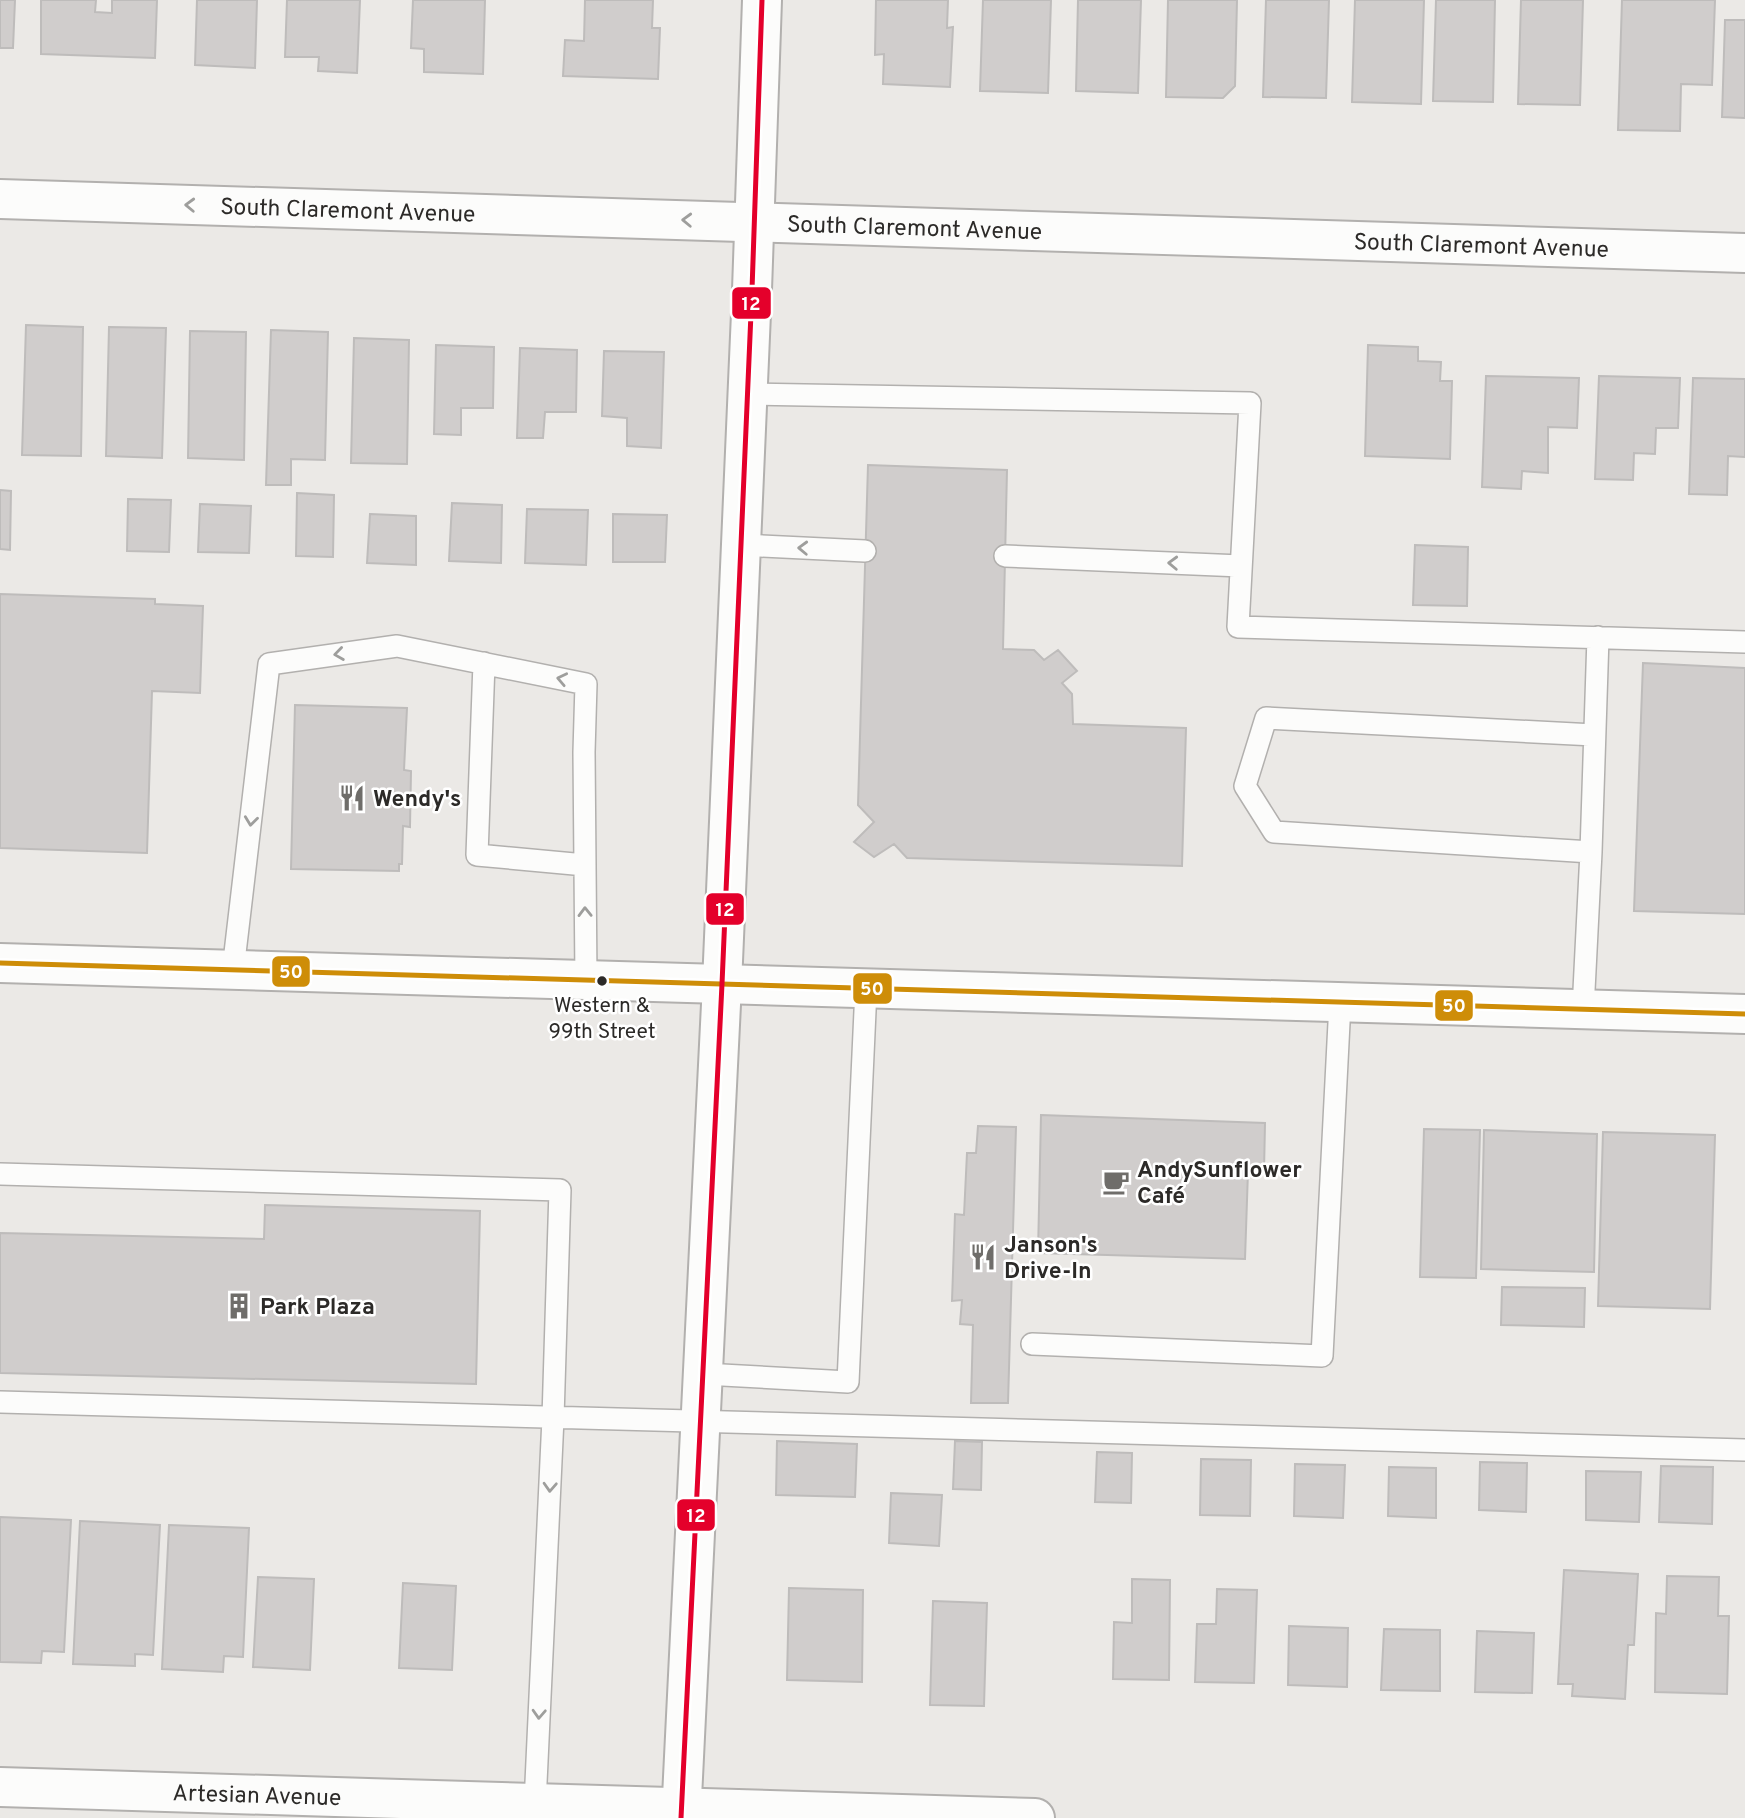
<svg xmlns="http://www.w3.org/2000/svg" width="1745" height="1818" font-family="Overpass,sans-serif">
<rect width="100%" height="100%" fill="#ebe9e6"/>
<path fill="#d0cdcc" stroke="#bebcbb" stroke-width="2" d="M 0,0 L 15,0 L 13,48 L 0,48 Z
M 41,0 L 96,0 L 95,12 L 112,13 L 112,0 L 157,0 L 155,58 L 41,54 Z
M 197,0 L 257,0 L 255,68 L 195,65 Z
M 287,0 L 360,0 L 357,73 L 318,71 L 319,57 L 285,57 Z
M 413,0 L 485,0 L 483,74 L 424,72 L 424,49 L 411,48 Z
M 585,0 L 653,0 L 652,28 L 660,28 L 658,79 L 563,76 L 565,40 L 584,41 Z
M 876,0 L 948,0 L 947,28 L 953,27 L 950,87 L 883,84 L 884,54 L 875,55 Z
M 983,0 L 1051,0 L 1048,93 L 980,91 Z
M 1078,0 L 1141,0 L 1138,93 L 1076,91 Z
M 1168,0 L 1237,0 L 1235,86 L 1223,98 L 1166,97 Z
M 1266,0 L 1329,0 L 1326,98 L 1263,97 Z
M 1355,0 L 1424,0 L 1421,104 L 1352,102 Z
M 1436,0 L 1495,0 L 1493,102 L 1433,101 Z
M 1521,0 L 1583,0 L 1580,105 L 1518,104 Z
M 1622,0 L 1715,0 L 1712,85 L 1681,84 L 1680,131 L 1618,130 Z
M 1725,20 L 1745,20 L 1745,118 L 1722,117 Z
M 26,325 L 83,327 L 81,456 L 22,455 Z
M 109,327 L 166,328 L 162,458 L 106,456 Z
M 271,330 L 328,332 L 325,460 L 291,459 L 291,485 L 266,485 Z
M 190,331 L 246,332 L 244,460 L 188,458 Z
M 354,338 L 409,340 L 407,464 L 351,463 Z
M 436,345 L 494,347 L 493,408 L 461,408 L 461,435 L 434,434 Z
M 1368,345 L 1418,347 L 1418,361 L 1441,362 L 1440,381 L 1452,381 L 1450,459 L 1365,456 Z
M 520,348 L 577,350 L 576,412 L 545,412 L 543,438 L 517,438 Z
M 604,351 L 664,352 L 661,448 L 627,446 L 627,418 L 602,416 Z
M 1486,376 L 1579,378 L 1577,428 L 1548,427 L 1548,473 L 1522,471 L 1521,489 L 1482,487 Z
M 1599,376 L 1680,378 L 1678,428 L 1656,428 L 1655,454 L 1634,453 L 1633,480 L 1595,479 Z
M 1693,378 L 1745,379 L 1745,457 L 1728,456 L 1727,495 L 1689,494 Z
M 868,465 L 1007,470 L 1003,649 L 1034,650 L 1044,660 L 1058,650 L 1077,671 L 1062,683 L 1072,694 L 1073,724 L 1186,728 L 1182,866 L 907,858 L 894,844 L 874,857 L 854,842 L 874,822 L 858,805 Z
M 0,490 L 11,491 L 10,550 L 0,549 Z
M 297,493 L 334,495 L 333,557 L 296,556 Z
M 128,499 L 171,500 L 169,552 L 127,551 Z
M 452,503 L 502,505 L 501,563 L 449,561 Z
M 200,504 L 251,506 L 249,553 L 198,552 Z
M 527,509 L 588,510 L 586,565 L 525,563 Z
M 370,514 L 416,516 L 416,565 L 367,563 Z
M 613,514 L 667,515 L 665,562 L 613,562 Z
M 1415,545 L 1468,547 L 1467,606 L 1413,605 Z
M 0,594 L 155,599 L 155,604 L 203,606 L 200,693 L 152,691 L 147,853 L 0,848 Z
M 1643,663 L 1745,668 L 1745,914 L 1634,911 Z
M 295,705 L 407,708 L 404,770 L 411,771 L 410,827 L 403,826 L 402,864 L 399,864 L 399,871 L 291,869 Z
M 1041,1115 L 1265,1123 L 1264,1172 L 1248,1171 L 1245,1259 L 1038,1253 Z
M 978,1126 L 1016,1127 L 1008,1403 L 971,1403 L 973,1325 L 960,1324 L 962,1300 L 952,1301 L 955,1214 L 964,1215 L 967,1153 L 976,1153 Z
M 1424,1129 L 1480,1130 L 1476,1278 L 1420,1277 Z
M 1484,1130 L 1597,1134 L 1594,1272 L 1481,1269 Z
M 1603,1132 L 1715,1135 L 1710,1309 L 1598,1306 Z
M 265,1205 L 480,1211 L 476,1384 L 0,1373 L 0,1233 L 264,1239 Z
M 1502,1287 L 1585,1288 L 1584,1327 L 1501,1325 Z
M 777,1441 L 857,1444 L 855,1497 L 776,1495 Z
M 955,1441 L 982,1442 L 981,1490 L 953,1489 Z
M 1097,1452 L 1132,1453 L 1131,1503 L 1095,1502 Z
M 1201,1459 L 1251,1460 L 1250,1516 L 1200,1515 Z
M 1480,1462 L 1527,1463 L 1526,1512 L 1479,1510 Z
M 1295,1464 L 1345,1465 L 1343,1518 L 1294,1516 Z
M 1661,1466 L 1713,1467 L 1712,1524 L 1659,1522 Z
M 1389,1467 L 1436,1468 L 1436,1518 L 1388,1516 Z
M 1586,1471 L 1641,1472 L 1639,1522 L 1586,1520 Z
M 891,1493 L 942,1495 L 939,1546 L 889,1543 Z
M 0,1517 L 71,1520 L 64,1652 L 42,1651 L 41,1663 L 0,1662 Z
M 80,1521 L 160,1525 L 153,1655 L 135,1654 L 135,1666 L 73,1664 Z
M 169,1525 L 249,1528 L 243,1657 L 224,1656 L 223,1672 L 162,1669 Z
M 1564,1570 L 1638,1574 L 1634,1645 L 1628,1645 L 1625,1699 L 1572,1696 L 1573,1684 L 1558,1684 Z
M 1667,1576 L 1719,1577 L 1718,1616 L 1729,1616 L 1727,1694 L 1655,1692 L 1656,1613 L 1666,1614 Z
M 258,1577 L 314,1579 L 310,1670 L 253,1667 Z
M 1132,1579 L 1170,1580 L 1169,1680 L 1113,1679 L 1114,1622 L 1132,1623 Z
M 403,1583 L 456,1586 L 452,1670 L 399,1668 Z
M 789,1588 L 863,1590 L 862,1682 L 787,1680 Z
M 1217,1589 L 1257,1590 L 1254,1683 L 1195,1682 L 1197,1624 L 1216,1624 Z
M 933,1601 L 987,1603 L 984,1706 L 930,1705 Z
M 1289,1626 L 1348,1628 L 1347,1687 L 1288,1685 Z
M 1384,1629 L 1440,1630 L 1440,1691 L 1381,1690 Z
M 1477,1631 L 1534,1633 L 1532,1693 L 1475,1692 Z"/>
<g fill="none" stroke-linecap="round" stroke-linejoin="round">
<g stroke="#b2b0ae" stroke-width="24">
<path id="service" d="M 747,394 L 1250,403 L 1238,627 L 1745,642
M 741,545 L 865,551
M 1005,556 L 1241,566
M 484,663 L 477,855 L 585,865
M 1591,852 L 1274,832 L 1245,786 L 1266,718 L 1594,735
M 233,970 L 269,664 L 397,646 L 586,684 L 584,752 L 586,980
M 1583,1010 L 1591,852 L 1598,637
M 0,1174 L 560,1190 L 553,1418 L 535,1804
M 1032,1344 L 1322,1356 L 1340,1003
M 704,1374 L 848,1382 L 866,989
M 0,1402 L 1745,1450"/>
</g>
<g stroke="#b2b0ae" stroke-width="42">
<g id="minor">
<path id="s1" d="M 0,199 L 1745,253"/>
<path id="s2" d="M 0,1787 L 1035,1818"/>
</g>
</g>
<g stroke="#b2b0ae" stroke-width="42">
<path id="tertiary" d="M 681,1818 L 722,984 L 752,290 L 762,0"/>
</g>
<g stroke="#b2b0ae" stroke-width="42">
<path id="secondary" d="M 0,963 L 1745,1014"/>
</g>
<use href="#service" stroke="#fcfcfb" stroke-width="21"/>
<use href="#minor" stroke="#fcfcfb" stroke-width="38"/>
<use href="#tertiary" stroke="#fcfcfb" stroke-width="38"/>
<use href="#secondary" stroke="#fcfcfb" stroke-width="38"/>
<g stroke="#fff" stroke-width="10">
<path id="bus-1" d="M 0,963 L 1745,1014"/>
</g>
<g stroke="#fff" stroke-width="10">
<path id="bus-2" d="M 681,1818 L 722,984 L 752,290 L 762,0"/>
</g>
<use href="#bus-1" stroke="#ce8d08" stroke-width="5"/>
<use href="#bus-2" stroke="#e4002b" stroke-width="5"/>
</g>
<defs><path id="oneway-chevron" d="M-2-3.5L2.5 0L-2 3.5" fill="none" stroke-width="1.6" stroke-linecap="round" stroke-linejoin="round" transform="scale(1.75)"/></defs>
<g stroke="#9e9e9c">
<use href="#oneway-chevron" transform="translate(190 205) rotate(-178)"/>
<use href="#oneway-chevron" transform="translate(687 220) rotate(-178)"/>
<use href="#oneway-chevron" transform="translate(803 548) rotate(-178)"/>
<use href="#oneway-chevron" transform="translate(1173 563) rotate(-178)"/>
<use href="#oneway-chevron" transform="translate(339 654) rotate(172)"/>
<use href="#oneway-chevron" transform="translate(562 679) rotate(-168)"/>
<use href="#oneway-chevron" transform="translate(251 821) rotate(97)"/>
<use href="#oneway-chevron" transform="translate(585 912) rotate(-91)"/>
<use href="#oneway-chevron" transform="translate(550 1487) rotate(93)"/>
<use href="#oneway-chevron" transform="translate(539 1714) rotate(93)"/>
</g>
<defs>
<g id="restaurant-bare" transform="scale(2.1)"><path d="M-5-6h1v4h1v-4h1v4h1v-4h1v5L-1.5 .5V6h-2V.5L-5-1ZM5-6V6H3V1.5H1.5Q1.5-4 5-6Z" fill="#6f6d6a" stroke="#fff" stroke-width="2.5" paint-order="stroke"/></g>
<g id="cafe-bare" transform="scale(2.1)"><path d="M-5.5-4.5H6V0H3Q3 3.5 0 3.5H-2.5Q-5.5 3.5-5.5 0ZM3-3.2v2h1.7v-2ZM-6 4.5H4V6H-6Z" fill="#6f6d6a" stroke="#fff" stroke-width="2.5" paint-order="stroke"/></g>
<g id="building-bare" transform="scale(2.1)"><path d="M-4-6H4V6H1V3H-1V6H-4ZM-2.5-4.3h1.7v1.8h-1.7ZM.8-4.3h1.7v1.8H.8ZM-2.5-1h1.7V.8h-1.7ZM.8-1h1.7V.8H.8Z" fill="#6f6d6a" stroke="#fff" stroke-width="2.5" paint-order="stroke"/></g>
</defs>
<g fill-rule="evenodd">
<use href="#restaurant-bare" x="352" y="798"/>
<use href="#cafe-bare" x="1116" y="1182"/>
<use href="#restaurant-bare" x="983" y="1257"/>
<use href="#building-bare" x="239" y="1306"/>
</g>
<circle fill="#2c2a28" stroke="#fff" stroke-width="2.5" cx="602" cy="981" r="6"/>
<g text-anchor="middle" stroke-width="5" stroke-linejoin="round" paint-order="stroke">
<g font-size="21" fill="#2c2a28" stroke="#fff">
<text x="602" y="1012">Western &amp;<tspan x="602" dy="26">99th Street</tspan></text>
</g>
<g font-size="23" fill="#2c2a28" stroke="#fff">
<text dy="8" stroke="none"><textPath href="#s1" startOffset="348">South Claremont Avenue</textPath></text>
<text dy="8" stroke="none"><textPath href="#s1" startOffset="915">South Claremont Avenue</textPath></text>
<text dy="8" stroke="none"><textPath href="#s1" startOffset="1482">South Claremont Avenue</textPath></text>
<text dy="8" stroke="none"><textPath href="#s2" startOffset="257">Artesian Avenue</textPath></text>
</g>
<g font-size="23" font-weight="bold" fill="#2c2a28" stroke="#fff" text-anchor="start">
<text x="373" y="806">Wendy's</text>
<text x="1137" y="1177">AndySunflower<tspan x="1137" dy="26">Café</tspan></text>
<text x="1004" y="1252">Janson's<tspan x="1004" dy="26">Drive-In</tspan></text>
<text x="260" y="1314">Park Plaza</text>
</g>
</g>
<g stroke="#fff" stroke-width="2.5">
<rect x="731" y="286" width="41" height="34" rx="7" fill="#e4002b"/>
<rect x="705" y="892" width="40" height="34" rx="7" fill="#e4002b"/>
<rect x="271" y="955" width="40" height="33" rx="7" fill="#ce8d08"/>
<rect x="852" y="972" width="41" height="33" rx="7" fill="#ce8d08"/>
<rect x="1434" y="989" width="40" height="33" rx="7" fill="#ce8d08"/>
<rect x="676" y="1498" width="40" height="34" rx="7" fill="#e4002b"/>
</g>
<g font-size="19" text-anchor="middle" font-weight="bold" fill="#fff">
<text x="751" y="310">12</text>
<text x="725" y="916">12</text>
<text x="291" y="978">50</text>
<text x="872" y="995">50</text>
<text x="1454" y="1012">50</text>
<text x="696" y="1522">12</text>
</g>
</svg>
